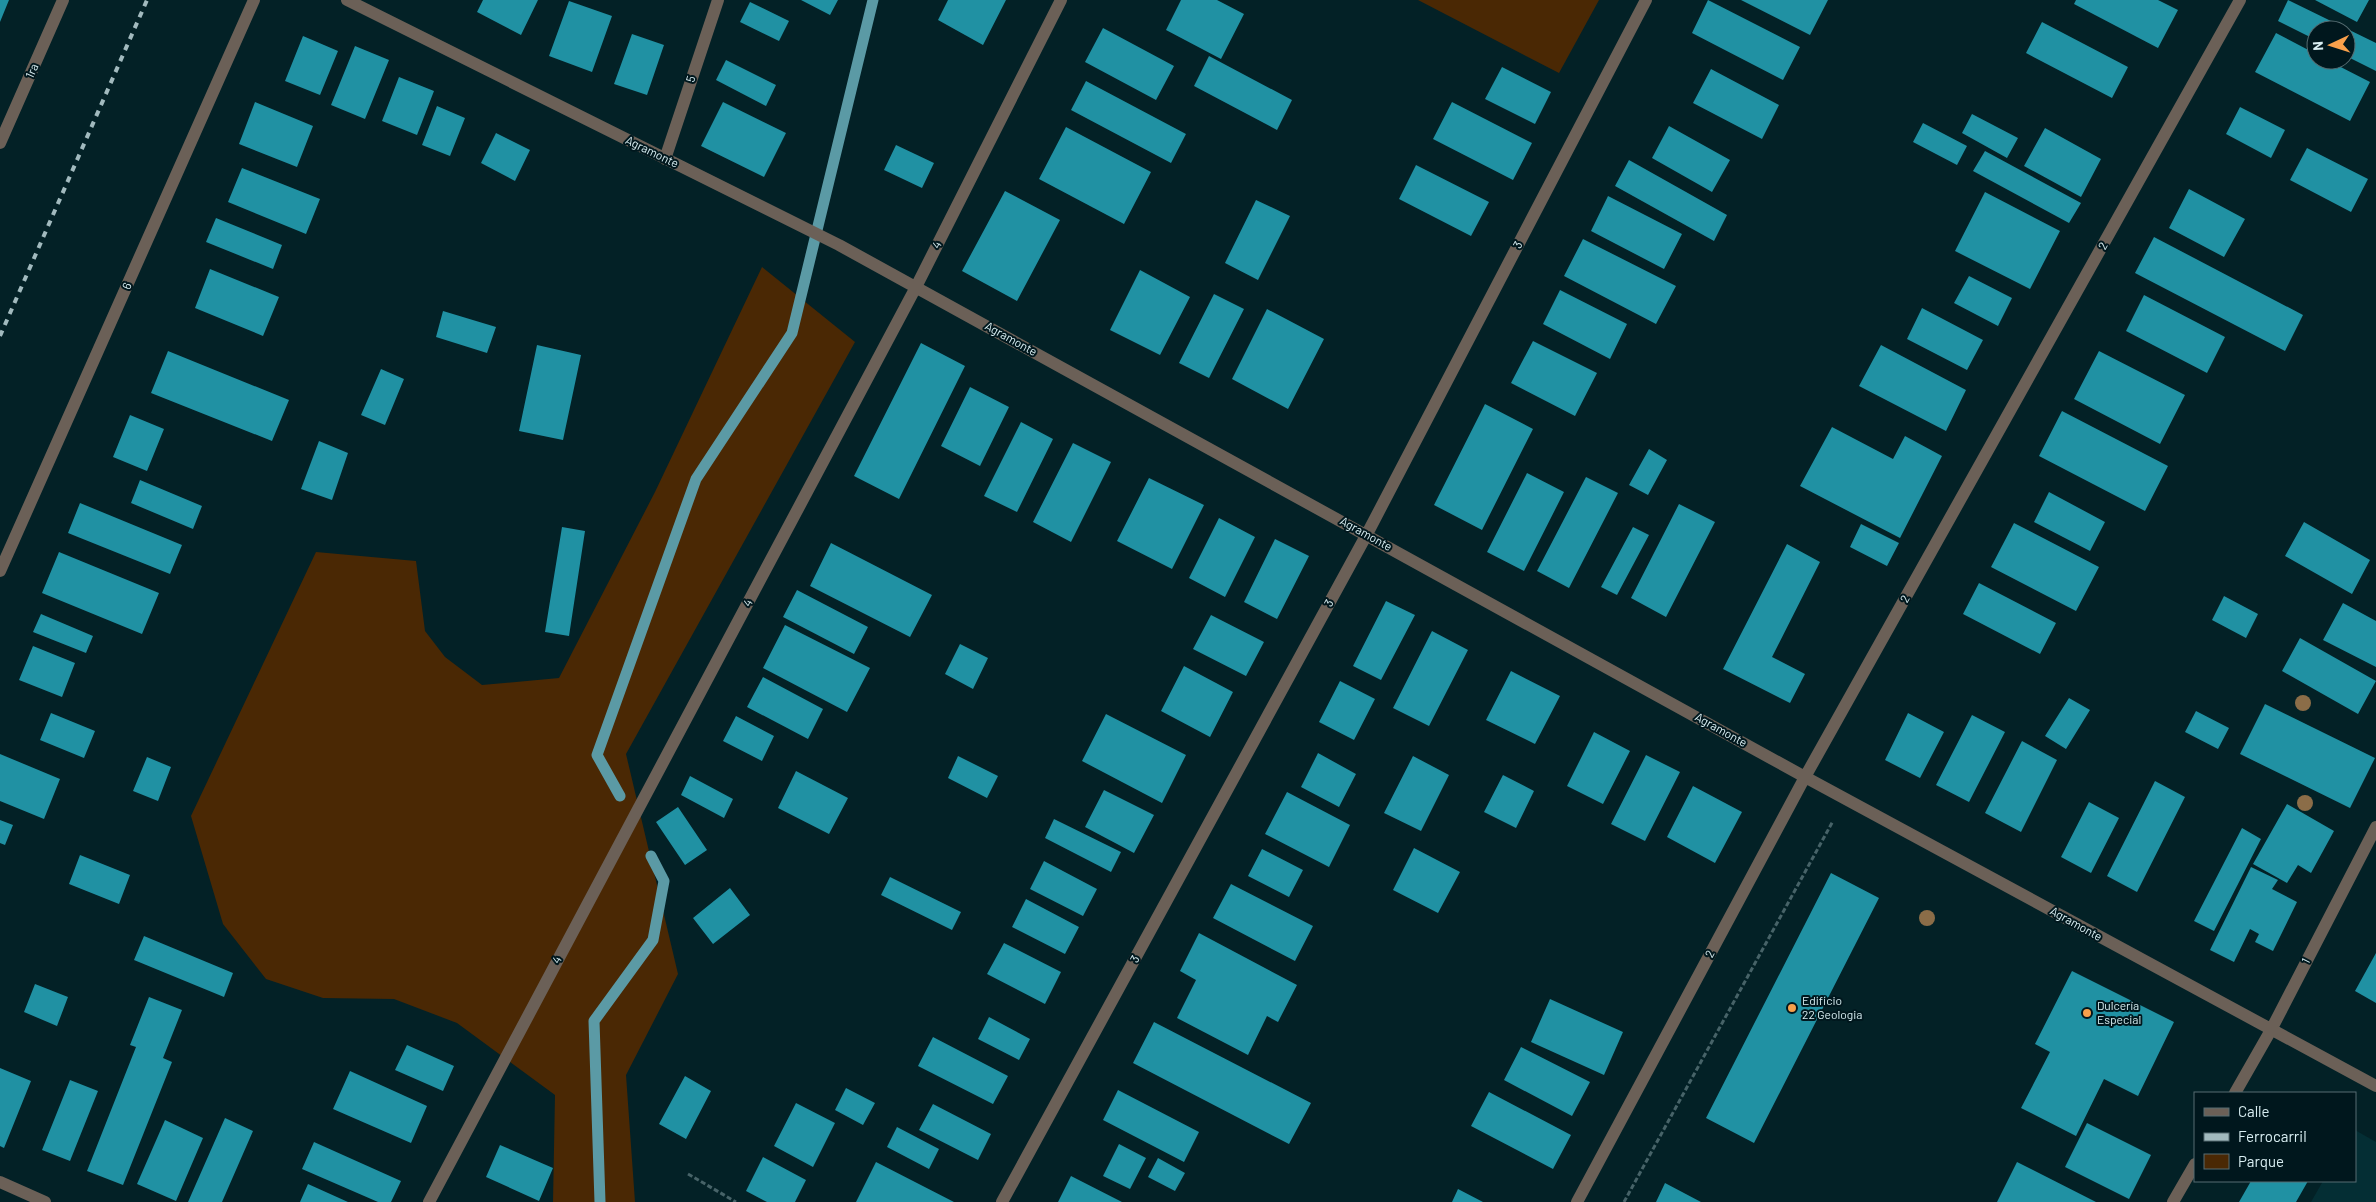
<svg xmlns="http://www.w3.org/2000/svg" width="2376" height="1202" font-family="Barlow,sans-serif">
<rect width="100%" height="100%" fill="#032126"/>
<path fill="#042e34" d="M 2355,1130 L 2376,1142 L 2376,1202 L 2311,1202 L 2323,1181 L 2355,1181 Z"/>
<path fill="#4a2804" d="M 1418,0 L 1599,0 L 1559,73 Z
M 762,267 L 855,342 L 626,754 L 678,974 L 626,1075 L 635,1202 L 553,1202 L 555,1095 L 457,1023 L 394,999 L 323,998 L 266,979 L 223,924 L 191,816 L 316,552 L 416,561 L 425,631 L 445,657 L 482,685 L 559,678 L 655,492 Z"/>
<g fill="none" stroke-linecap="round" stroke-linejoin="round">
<path stroke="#5b9aa5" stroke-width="11" d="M 620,796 L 597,755 L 696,479 L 792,333 L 873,0
M 600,1202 L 594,1021 L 653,940 L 664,881 L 651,856"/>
</g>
<path fill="#2091a3" d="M 0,0 L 9,0 L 0,22 Z
M 483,0 L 538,0 L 521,35 L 477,12 Z
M 801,0 L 838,0 L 830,15 Z
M 948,0 L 1006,0 L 983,45 L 938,20 Z
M 1181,0 L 1217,0 L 1244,14 L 1221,59 L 1166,30 Z
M 1708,0 L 1800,47 L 1783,80 L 1692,33 Z
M 1741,0 L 1828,0 L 1810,35 Z
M 2076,0 L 2158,0 L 2178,10 L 2158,48 L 2074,4 Z
M 2288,0 L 2376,43 L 2376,71 L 2346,56 L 2346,30 L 2316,30 L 2316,40 L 2278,21 Z
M 2315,0 L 2369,0 L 2357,22 Z
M 569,1 L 612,16 L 592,72 L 549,56 Z
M 750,2 L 789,21 L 779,41 L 740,22 Z
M 2042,22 L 2128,67 L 2112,98 L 2026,53 Z
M 1103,28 L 1174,66 L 1156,100 L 1085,62 Z
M 2276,33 L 2316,54 L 2316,60 L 2327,60 L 2370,82 L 2350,121 L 2255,72 Z
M 632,34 L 664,45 L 647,95 L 614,84 Z
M 303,36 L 338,51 L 320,95 L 285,81 Z
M 355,46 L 389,60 L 365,119 L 331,105 Z
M 1209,56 L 1292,100 L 1277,130 L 1194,86 Z
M 726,60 L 776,85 L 766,106 L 716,80 Z
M 1502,67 L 1551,92 L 1535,124 L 1485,99 Z
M 1711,69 L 1779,105 L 1762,139 L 1693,103 Z
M 399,77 L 434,91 L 417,135 L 382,121 Z
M 1086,81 L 1186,134 L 1171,163 L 1071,110 Z
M 255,102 L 313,126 L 297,167 L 239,144 Z
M 723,102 L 786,133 L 764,177 L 701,146 Z
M 1452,102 L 1532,143 L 1513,180 L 1433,139 Z
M 437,106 L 465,118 L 450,156 L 422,145 Z
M 2240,107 L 2285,130 L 2271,158 L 2226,134 Z
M 1972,114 L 2018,138 L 2007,158 L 1962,133 Z
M 1923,123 L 1967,146 L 1957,165 L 1913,142 Z
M 1669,126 L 1730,160 L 1712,192 L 1652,158 Z
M 1066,127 L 1151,172 L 1124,224 L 1039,179 Z
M 2045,128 L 2101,159 L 2081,197 L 2024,166 Z
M 496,133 L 530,150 L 515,181 L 481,163 Z
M 896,145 L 934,163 L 922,188 L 884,170 Z
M 2307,148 L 2368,179 L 2351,212 L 2290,180 Z
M 1985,151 L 2081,203 L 2069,223 L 1973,171 Z
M 1629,160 L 1727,215 L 1714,241 L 1615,186 Z
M 1416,165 L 1489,202 L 1471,236 L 1399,199 Z
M 242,168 L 320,199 L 306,234 L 228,202 Z
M 2189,189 L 2245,219 L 2224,257 L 2169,228 Z
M 1005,191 L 1060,220 L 1017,301 L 962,271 Z
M 1985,192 L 2060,231 L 2030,289 L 1955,251 Z
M 1608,196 L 1682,234 L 1664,269 L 1591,231 Z
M 1256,200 L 1290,216 L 1258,280 L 1225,263 Z
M 216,218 L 282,245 L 273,269 L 206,242 Z
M 2154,237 L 2303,315 L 2285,351 L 2135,273 Z
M 1583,239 L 1676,286 L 1656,324 L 1564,276 Z
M 210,269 L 279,297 L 263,336 L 195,308 Z
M 1140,270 L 1190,297 L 1160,355 L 1110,330 Z
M 1969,276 L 2012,298 L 1998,326 L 1954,303 Z
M 1560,290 L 1627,324 L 1610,359 L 1543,324 Z
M 1214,294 L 1244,309 L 1209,378 L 1179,363 Z
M 2144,295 L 2225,337 L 2207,373 L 2126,331 Z
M 1922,308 L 1983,340 L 1967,370 L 1907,339 Z
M 1267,309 L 1324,339 L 1288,409 L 1232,379 Z
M 443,311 L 496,327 L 487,353 L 436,337 Z
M 1533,341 L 1597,373 L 1575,416 L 1511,383 Z
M 921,343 L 965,366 L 899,499 L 854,476 Z
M 537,345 L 581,355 L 563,440 L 519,431 Z
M 1881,345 L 1966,390 L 1946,431 L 1859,386 Z
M 168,351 L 289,400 L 272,441 L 151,393 Z
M 2099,351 L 2185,395 L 2160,444 L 2074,399 Z
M 381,369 L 404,379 L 385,425 L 361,415 Z
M 970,387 L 1009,407 L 980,466 L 941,446 Z
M 1485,404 L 1533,429 L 1482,530 L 1434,505 Z
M 2062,411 L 2168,466 L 2145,511 L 2039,456 Z
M 130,415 L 164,429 L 147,471 L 113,457 Z
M 1021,422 L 1053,439 L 1017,512 L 984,496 Z
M 1832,427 L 1893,459 L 1905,436 L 1942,456 L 1900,538 L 1800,486 Z
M 319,441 L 348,453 L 332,500 L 301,489 Z
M 1073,443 L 1111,462 L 1071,542 L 1033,522 Z
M 1649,449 L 1667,460 L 1648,495 L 1629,485 Z
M 1527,473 L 1564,492 L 1524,571 L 1487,552 Z
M 1586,477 L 1618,493 L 1569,588 L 1537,571 Z
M 1149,478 L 1204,505 L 1172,569 L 1117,541 Z
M 140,480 L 202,506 L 193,529 L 131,503 Z
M 2049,492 L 2105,522 L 2090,551 L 2034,522 Z
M 80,503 L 182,545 L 170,574 L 68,533 Z
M 1679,504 L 1715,522 L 1666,617 L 1631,598 Z
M 1219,518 L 1255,537 L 1225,597 L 1189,578 Z
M 2304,522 L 2370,560 L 2352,594 L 2285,556 Z
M 2014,523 L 2099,567 L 2076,611 L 1991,567 Z
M 1861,524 L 1899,543 L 1887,566 L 1850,547 Z
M 562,527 L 585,531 L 569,636 L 545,632 Z
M 1633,527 L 1649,535 L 1617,595 L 1601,587 Z
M 1275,539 L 1309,556 L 1277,619 L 1244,602 Z
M 831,543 L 932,595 L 910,637 L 810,586 Z
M 1787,544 L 1820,562 L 1772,657 L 1805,674 L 1790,703 L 1723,669 Z
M 59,552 L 159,593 L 142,634 L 42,593 Z
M 1979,583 L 2056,623 L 2040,654 L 1963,614 Z
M 797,590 L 868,627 L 854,654 L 783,617 Z
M 2224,596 L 2258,614 L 2246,638 L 2212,620 Z
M 1386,601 L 1415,615 L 1381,680 L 1353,666 Z
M 2343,603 L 2376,621 L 2376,667 L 2323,640 Z
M 41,614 L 93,636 L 86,653 L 33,632 Z
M 1211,615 L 1264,642 L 1246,676 L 1193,649 Z
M 785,625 L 870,668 L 847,712 L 763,668 Z
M 1432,631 L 1468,650 L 1429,726 L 1393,708 Z
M 2300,638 L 2376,681 L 2358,714 L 2282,671 Z
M 960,644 L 988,658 L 973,689 L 945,674 Z
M 33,646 L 75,663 L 62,697 L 19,680 Z
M 1184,666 L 1233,692 L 1210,737 L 1161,711 Z
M 1511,671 L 1560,696 L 1535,744 L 1486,720 Z
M 763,677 L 823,709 L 808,739 L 747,707 Z
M 1340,681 L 1375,699 L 1354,740 L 1319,722 Z
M 2069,698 L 2090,710 L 2066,749 L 2045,736 Z
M 2265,704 L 2375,758 L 2350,808 L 2240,754 Z
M 2196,711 L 2229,728 L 2218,749 L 2185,732 Z
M 51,713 L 95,731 L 84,758 L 40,740 Z
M 1908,713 L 1944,732 L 1920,778 L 1885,760 Z
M 1106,714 L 1186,755 L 1162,803 L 1082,761 Z
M 1972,715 L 2005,732 L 1969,802 L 1936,785 Z
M 736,716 L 774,736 L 762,761 L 723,741 Z
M 1594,732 L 1630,751 L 1603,804 L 1567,786 Z
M 2022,741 L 2057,760 L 2021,832 L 1985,813 Z
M 1318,753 L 1356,774 L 1339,807 L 1301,787 Z
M 0,754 L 60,779 L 44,819 L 0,801 Z
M 1646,755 L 1680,772 L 1645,841 L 1611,824 Z
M 958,756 L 998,776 L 987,798 L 948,778 Z
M 1413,756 L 1449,775 L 1421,831 L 1384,813 Z
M 147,757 L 171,767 L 158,801 L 133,791 Z
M 796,771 L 848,798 L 829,834 L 778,808 Z
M 1503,775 L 1534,791 L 1516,828 L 1484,812 Z
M 690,776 L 733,799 L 724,818 L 681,795 Z
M 2155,781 L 2185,797 L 2137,892 L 2107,876 Z
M 1693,786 L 1742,812 L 1715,863 L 1667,837 Z
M 1104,790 L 1154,815 L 1134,853 L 1085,827 Z
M 1287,792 L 1350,825 L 1329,867 L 1265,834 Z
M 2089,802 L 2119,818 L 2091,873 L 2061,857 Z
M 2287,804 L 2334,831 L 2311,873 L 2298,865 L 2287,883 L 2253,864 Z
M 678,807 L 707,850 L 685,865 L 656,822 Z
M 1054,819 L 1121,852 L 1111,872 L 1045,838 Z
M 0,820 L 13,825 L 5,845 L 0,843 Z
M 2242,828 L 2261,839 L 2214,931 L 2194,921 Z
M 1414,848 L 1460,872 L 1438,913 L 1393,890 Z
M 1262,849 L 1303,870 L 1289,897 L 1248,876 Z
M 80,855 L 130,875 L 119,904 L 69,884 Z
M 1044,861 L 1097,889 L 1083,916 L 1030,889 Z
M 2251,867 L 2278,880 L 2272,889 L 2297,902 L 2273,951 L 2255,942 L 2259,934 L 2250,929 L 2234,962 L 2210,950 Z
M 1831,873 L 1879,898 L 1754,1143 L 1706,1118 Z
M 890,877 L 961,912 L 952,930 L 881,895 Z
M 1231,884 L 1313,926 L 1295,961 L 1213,918 Z
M 730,888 L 750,915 L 713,944 L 693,918 Z
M 1026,899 L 1079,927 L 1065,954 L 1012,927 Z
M 1199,933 L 1297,985 L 1278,1022 L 1267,1016 L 1248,1055 L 1177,1018 L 1196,980 L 1180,971 Z
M 144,936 L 233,973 L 224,997 L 134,960 Z
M 1004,943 L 1061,972 L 1045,1004 L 987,974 Z
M 2376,953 L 2376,1003 L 2355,991 Z
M 2072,971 L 2174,1022 L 2138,1096 L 2104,1079 L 2076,1136 L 2021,1108 L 2050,1052 L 2035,1044 Z
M 35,984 L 68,997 L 57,1026 L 24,1012 Z
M 149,997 L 182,1010 L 163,1058 L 172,1062 L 123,1185 L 87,1171 L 136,1047 L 130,1045 Z
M 1550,999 L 1623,1032 L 1604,1075 L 1531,1042 Z
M 989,1017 L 1030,1039 L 1019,1060 L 978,1039 Z
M 1154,1022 L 1311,1103 L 1289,1144 L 1133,1063 Z
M 933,1037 L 1008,1076 L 993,1104 L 918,1066 Z
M 407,1045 L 454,1066 L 443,1091 L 395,1070 Z
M 1521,1047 L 1590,1082 L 1572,1116 L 1504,1080 Z
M 0,1068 L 31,1081 L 4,1148 L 0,1146 Z
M 350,1071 L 427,1106 L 411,1143 L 333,1109 Z
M 685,1076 L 711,1091 L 686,1139 L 659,1124 Z
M 70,1080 L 98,1091 L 70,1161 L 42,1150 Z
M 846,1088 L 875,1103 L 863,1125 L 835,1110 Z
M 1118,1090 L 1199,1132 L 1184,1162 L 1103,1120 Z
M 1489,1092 L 1571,1135 L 1553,1169 L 1471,1126 Z
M 796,1103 L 835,1123 L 813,1167 L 774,1146 Z
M 933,1104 L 991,1134 L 978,1160 L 919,1130 Z
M 225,1118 L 253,1131 L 222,1202 L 188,1202 Z
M 165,1120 L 203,1138 L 176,1201 L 137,1184 Z
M 2087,1123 L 2151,1155 L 2129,1199 L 2065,1167 Z
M 897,1127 L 939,1149 L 929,1169 L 887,1147 Z
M 314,1142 L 401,1181 L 391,1202 L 378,1202 L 302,1169 Z
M 1119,1144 L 1146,1158 L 1130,1189 L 1103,1176 Z
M 500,1145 L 553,1168 L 539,1201 L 486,1177 Z
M 763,1157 L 806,1180 L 795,1202 L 767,1202 L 746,1191 Z
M 1158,1158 L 1185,1173 L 1175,1191 L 1148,1177 Z
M 876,1162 L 954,1202 L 856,1202 Z
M 2017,1162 L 2096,1202 L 1997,1202 Z
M 1071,1176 L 1122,1202 L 1058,1202 Z
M 2251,1181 L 2308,1181 L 2296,1202 L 2239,1202 Z
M 1665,1183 L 1701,1202 L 1656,1202 Z
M 308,1184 L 348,1202 L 300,1202 Z
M 1458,1189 L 1483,1202 L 1452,1202 Z"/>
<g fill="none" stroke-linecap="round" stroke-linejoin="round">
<path stroke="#476368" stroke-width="3" stroke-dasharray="5 2.5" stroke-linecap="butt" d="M 688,1174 L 736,1202
M 1624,1202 L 1833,821"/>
<path stroke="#6b6057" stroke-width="12" d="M 347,0 L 839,245 L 1805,777 L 2376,1086
M 0,143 L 63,0
M 665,159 L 718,0
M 0,571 L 254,0
M 2235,1093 L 2271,1030 L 2376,827
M 0,1182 L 45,1202
M 429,1202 L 916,287 L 1061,0
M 1002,1202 L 1367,534 L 1646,0
M 1577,1202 L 1805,777 L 2240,0
M 2173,1202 L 2195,1164"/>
<path stroke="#a2babe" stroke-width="4" stroke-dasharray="6 6" stroke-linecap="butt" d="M 0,336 L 147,0"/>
</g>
<g fill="#8b6d48">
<circle cx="2303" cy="703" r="8"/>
<circle cx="2305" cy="803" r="8"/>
<circle cx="1927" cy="918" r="8"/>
</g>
<g fill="#f8a04b" stroke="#00171d" stroke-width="2">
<circle cx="1792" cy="1008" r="5"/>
<circle cx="2087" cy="1013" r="5"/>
</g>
<g text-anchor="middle" stroke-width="4" stroke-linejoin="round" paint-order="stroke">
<g font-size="12" fill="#d8eef2" stroke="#00171d">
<text transform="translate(32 71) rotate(-66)" y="4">1ra</text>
<text transform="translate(691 79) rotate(-72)" y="4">5</text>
<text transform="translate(652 152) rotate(26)" y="4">Agramonte</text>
<text transform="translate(937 245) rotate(-63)" y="4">4</text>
<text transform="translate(1518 245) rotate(-62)" y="4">3</text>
<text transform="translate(2103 246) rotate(-61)" y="4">2</text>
<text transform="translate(127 286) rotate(-66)" y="4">6</text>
<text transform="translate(1011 339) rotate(29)" y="4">Agramonte</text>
<text transform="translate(1366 534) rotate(29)" y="4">Agramonte</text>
<text transform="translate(1905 599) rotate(-61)" y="4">2</text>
<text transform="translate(748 603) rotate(-62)" y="4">4</text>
<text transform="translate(1329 603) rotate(-61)" y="4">3</text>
<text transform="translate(1721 730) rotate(29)" y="4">Agramonte</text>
<text transform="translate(2076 924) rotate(29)" y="4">Agramonte</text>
<text transform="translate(1710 954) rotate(-62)" y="4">2</text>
<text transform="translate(1135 959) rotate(-61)" y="4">3</text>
<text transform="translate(557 960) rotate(-62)" y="4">4</text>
<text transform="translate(2306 961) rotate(-63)" y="4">1</text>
</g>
<g font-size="12" fill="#d8eef2" stroke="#00171d" text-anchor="start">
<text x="1802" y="1005">Edificio<tspan x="1802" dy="14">22 Geologia</tspan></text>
<text x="2097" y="1010">Dulcería<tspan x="2097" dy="14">Especial</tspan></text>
</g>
</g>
<rect x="2194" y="1092" width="162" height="90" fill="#00171d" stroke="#566d72"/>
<rect x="2204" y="1108" width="25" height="8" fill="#6b6057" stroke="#566d72"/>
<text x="2238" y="1117" font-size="15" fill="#d8eef2">Calle</text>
<rect x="2204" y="1133" width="25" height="8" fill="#a2babe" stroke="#566d72"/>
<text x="2238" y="1142" font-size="15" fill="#d8eef2">Ferrocarril</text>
<rect x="2204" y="1154" width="25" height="15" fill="#4a2804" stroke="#566d72"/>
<text x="2238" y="1167" font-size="15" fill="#d8eef2">Parque</text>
<g transform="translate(2331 45) rotate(266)"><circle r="24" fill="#00171d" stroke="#566d72"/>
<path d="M0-4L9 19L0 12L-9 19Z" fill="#f8a04b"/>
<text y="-8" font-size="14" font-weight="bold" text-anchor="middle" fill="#d8eef2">N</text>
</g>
</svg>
